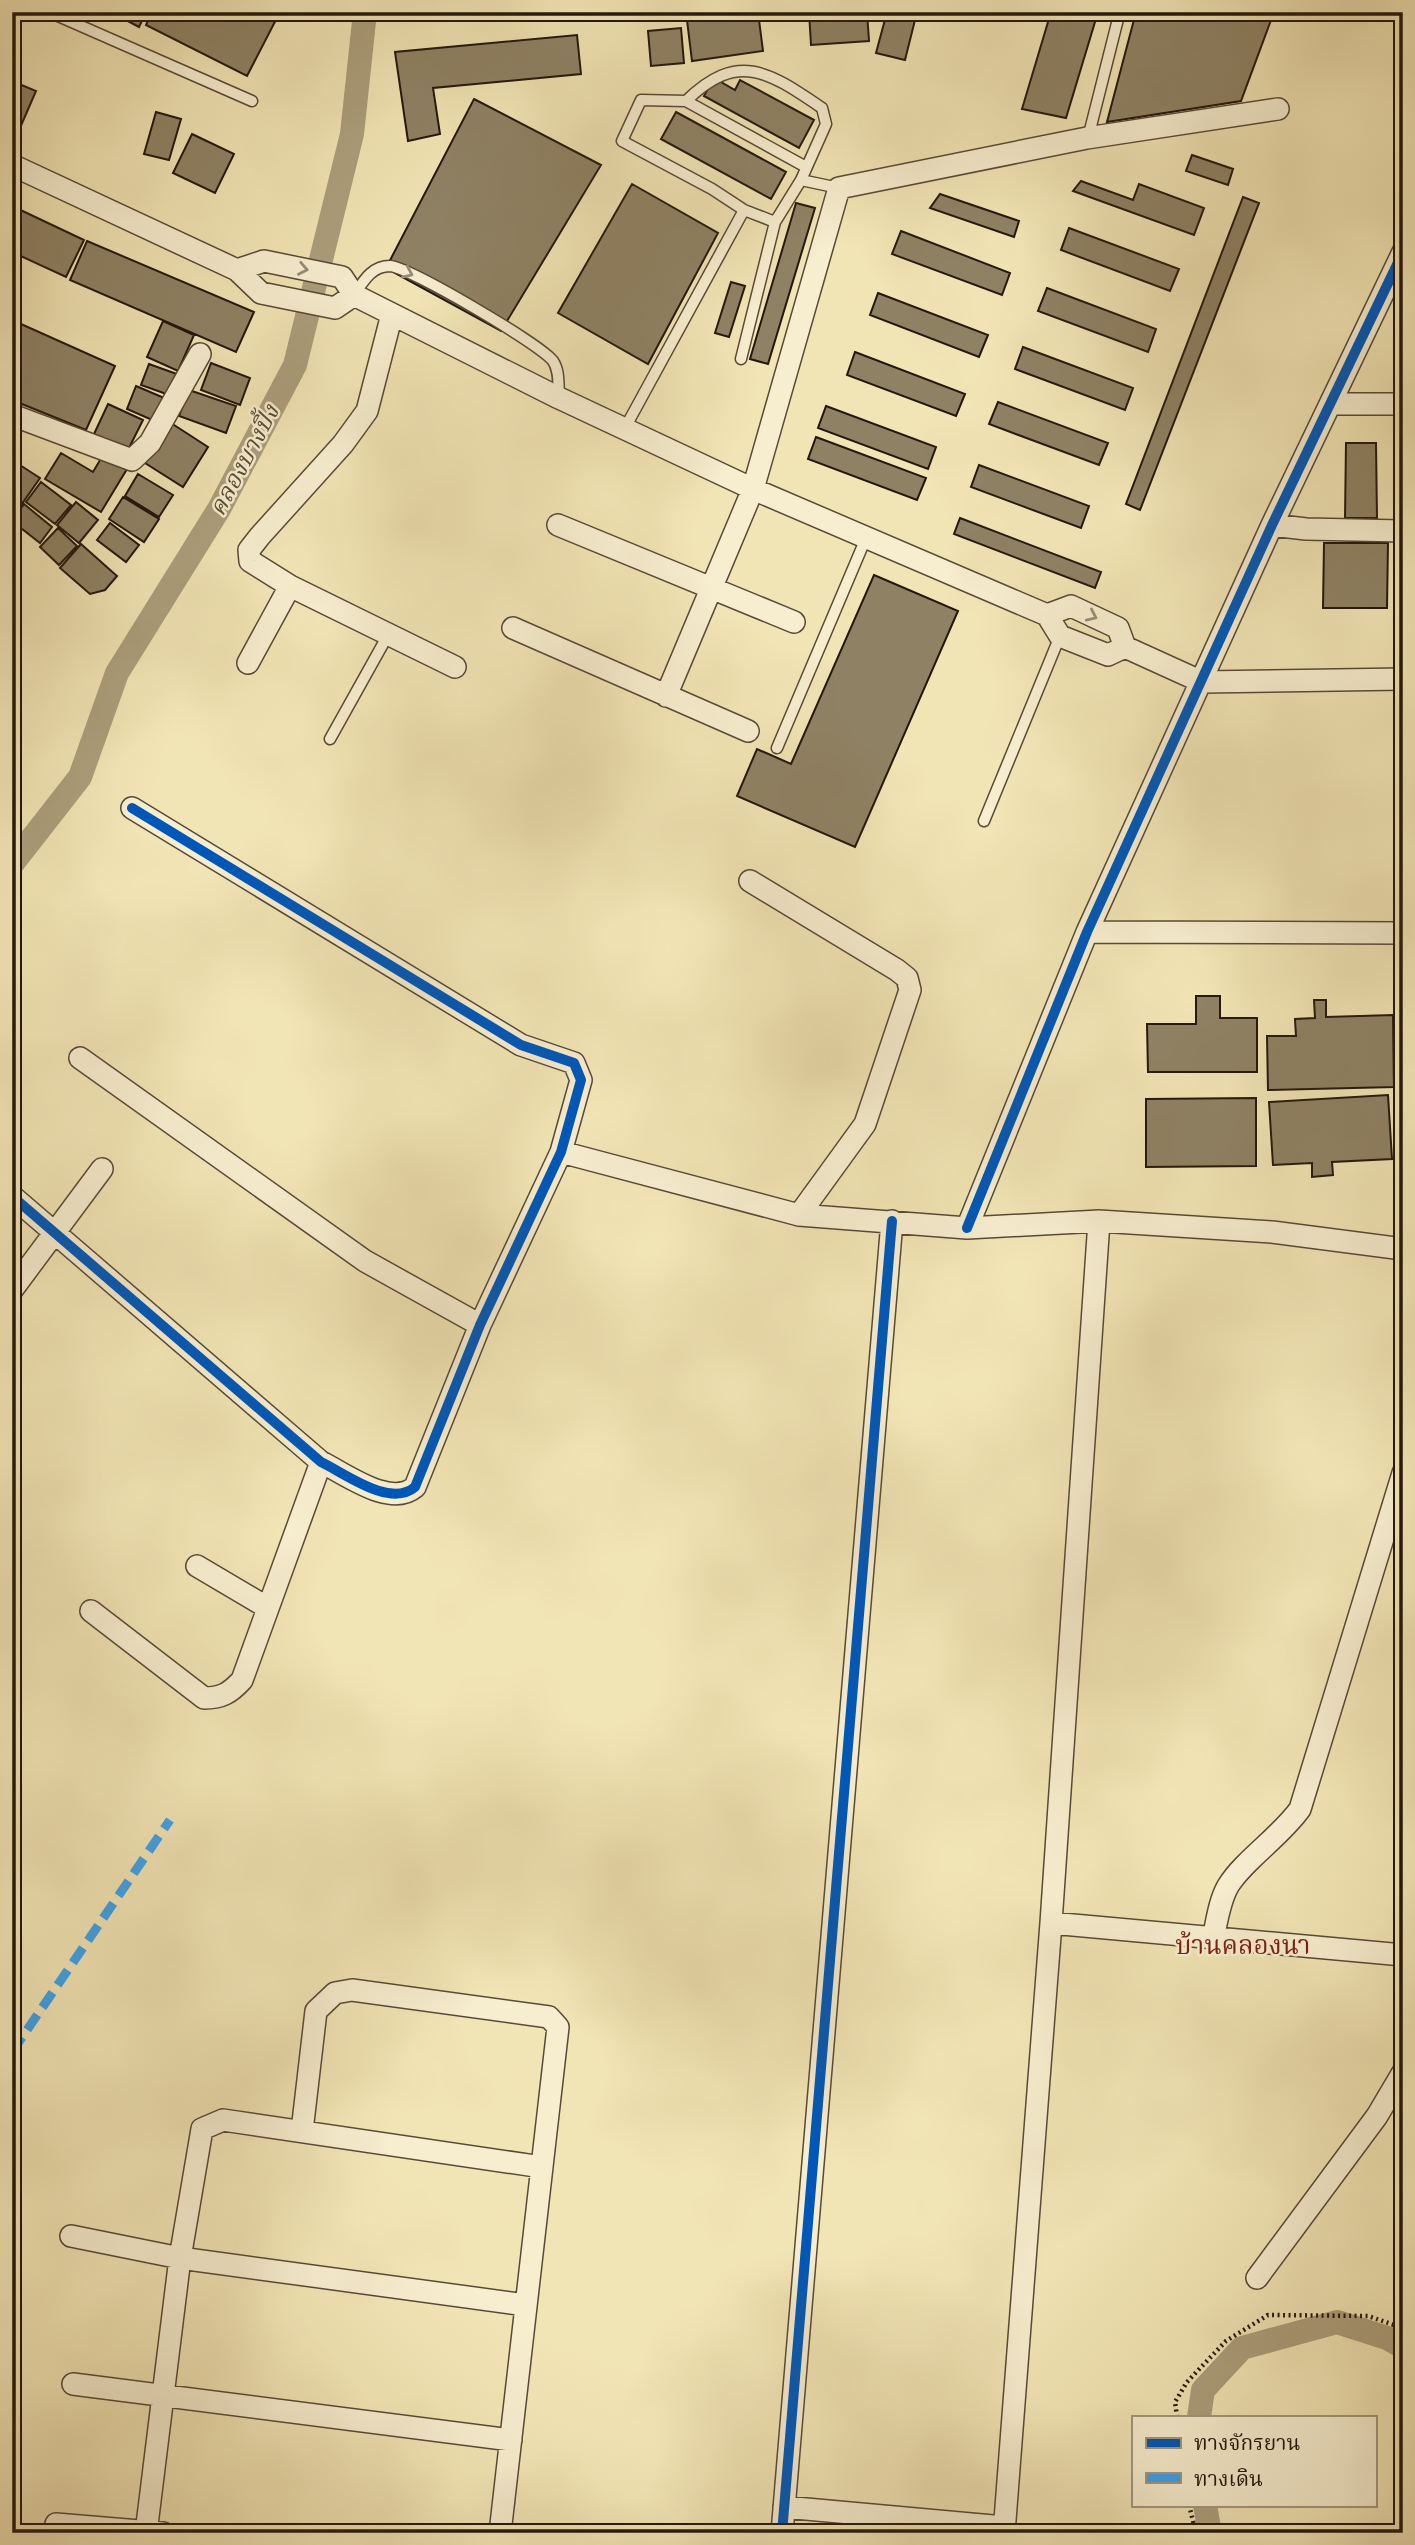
<svg xmlns="http://www.w3.org/2000/svg" width="1415" height="2545" font-family="'IM FELL French Canon','Noto Serif Thai',serif">
<rect width="100%" height="100%" fill="#f2e5b5"/>
<filter id="stains"><feTurbulence type="fractalNoise" baseFrequency=".00286" numOctaves="4"/><feColorMatrix values="0 0 0 0 .2 0 0 0 0 .09 0 0 0 0 .02 0 0 0 .5 -.17"/></filter>
<radialGradient id="worn" r=".72"><stop offset=".6" stop-color="#630" stop-opacity="0"/><stop offset="1" stop-color="#630" stop-opacity=".3"/></radialGradient>
<g fill="none" stroke-linecap="round" stroke-linejoin="round">
<path stroke="#ac9f7c" stroke-width="24" d="M 12,864 L 80,777 L 117,673 L 219,509 L 295,365 L 352,134 L 365,12
M 1199,2417 L 1203,2390 L 1242,2348 L 1337,2322 L 1387,2338 L 1403,2347
M 1205,2505 L 1210,2533"/>
</g>
<path fill="#8f8264" stroke="#23170d" stroke-width="2" d="M 111,12 L 146,12 L 139,27 Z
M 152,12 L 280,12 L 247,76 L 146,25 Z
M 741,12 L 758,12 L 763,51 L 692,61 L 687,20 Z
M 809,12 L 867,12 L 869,41 L 811,45 Z
M 887,12 L 917,12 L 905,60 L 876,53 Z
M 1051,12 L 1098,12 L 1066,118 L 1022,109 Z
M 1136,12 L 1274,12 L 1241,101 L 1107,122 Z
M 681,28 L 684,63 L 651,66 L 648,31 Z
M 577,35 L 581,74 L 433,88 L 440,134 L 408,141 L 395,52 Z
M 714,78 L 735,90 L 740,80 L 814,120 L 799,148 L 704,96 Z
M 12,81 L 36,91 L 17,135 L 12,133 Z
M 474,99 L 601,165 L 501,331 L 386,268 Z
M 156,112 L 181,119 L 169,160 L 144,154 Z
M 676,112 L 786,172 L 771,199 L 661,139 Z
M 192,134 L 234,154 L 215,193 L 173,173 Z
M 1192,155 L 1233,169 L 1228,185 L 1186,171 Z
M 1081,181 L 1133,200 L 1139,184 L 1204,208 L 1194,235 L 1073,191 Z
M 632,184 L 718,233 L 648,364 L 558,313 Z
M 940,194 L 1019,221 L 1014,237 L 930,208 Z
M 1243,197 L 1259,203 L 1140,510 L 1126,504 Z
M 796,203 L 815,208 L 768,364 L 750,359 Z
M 12,206 L 84,240 L 66,277 L 12,252 Z
M 1069,228 L 1179,269 L 1170,291 L 1061,250 Z
M 901,231 L 1010,273 L 1002,295 L 892,254 Z
M 87,241 L 254,312 L 236,352 L 70,280 Z
M 731,282 L 745,286 L 729,337 L 715,333 Z
M 1047,288 L 1156,329 L 1148,352 L 1038,311 Z
M 878,293 L 988,335 L 979,357 L 870,315 Z
M 12,320 L 115,366 L 86,430 L 12,400 Z
M 163,321 L 194,335 L 178,371 L 147,357 Z
M 1023,347 L 1133,388 L 1125,410 L 1015,369 Z
M 855,352 L 965,394 L 956,416 L 847,375 Z
M 211,363 L 250,378 L 240,405 L 201,390 Z
M 149,364 L 177,374 L 169,395 L 141,385 Z
M 136,386 L 169,400 L 159,423 L 127,409 Z
M 189,390 L 236,406 L 226,433 L 179,416 Z
M 998,402 L 1108,443 L 1099,465 L 989,424 Z
M 108,404 L 143,420 L 128,450 L 94,434 Z
M 826,406 L 936,447 L 928,469 L 818,428 Z
M 171,423 L 208,447 L 183,487 L 145,463 Z
M 816,437 L 926,478 L 917,500 L 808,459 Z
M 1346,443 L 1376,443 L 1377,518 L 1345,518 Z
M 61,453 L 93,472 L 103,455 L 127,469 L 101,512 L 45,479 Z
M 12,460 L 40,478 L 17,511 L 12,508 Z
M 979,465 L 1089,506 L 1081,528 L 971,487 Z
M 138,474 L 173,495 L 159,517 L 125,496 Z
M 41,482 L 71,505 L 55,524 L 26,502 Z
M 123,497 L 159,519 L 144,542 L 109,519 Z
M 76,502 L 98,520 L 79,543 L 57,525 Z
M 24,504 L 52,527 L 40,543 L 12,521 Z
M 960,518 L 1101,572 L 1095,588 L 954,534 Z
M 110,523 L 139,545 L 126,562 L 97,540 Z
M 58,528 L 77,546 L 59,565 L 40,547 Z
M 1324,543 L 1388,543 L 1387,608 L 1323,608 Z
M 81,544 L 117,576 L 105,590 L 90,594 L 60,568 Z
M 874,575 L 958,611 L 855,847 L 737,796 L 757,749 L 791,764 Z
M 1196,996 L 1220,996 L 1220,1018 L 1257,1018 L 1257,1072 L 1148,1072 L 1147,1024 L 1196,1024 Z
M 1314,1000 L 1326,1000 L 1326,1017 L 1393,1015 L 1394,1087 L 1268,1090 L 1267,1036 L 1296,1036 L 1295,1019 L 1315,1018 Z
M 1388,1095 L 1392,1159 L 1332,1162 L 1333,1175 L 1312,1177 L 1312,1163 L 1273,1165 L 1269,1102 Z
M 1256,1098 L 1256,1166 L 1146,1167 L 1146,1099 Z"/>
<g fill="none" stroke-linecap="round" stroke-linejoin="round">
<g stroke="#574a37" stroke-width="13">
<path id="service" d="M 49,12 L 252,101
M 686,101 L 806,167
M 1088,138 L 1118,19
M 744,210 L 775,222
M 354,295 C 363,282 371,266 390,266 C 409,267 540,344 553,361 C 560,371 558,386 559,398
M 741,359 L 775,222 L 801,180 L 839,188
M 625,428 L 744,210 L 712,189 L 622,141 L 641,100 L 686,101 C 738,50 769,72 822,108 L 826,124 L 801,180
M 330,739 L 388,635
M 777,748 L 866,538
M 984,821 L 1060,636"/>
</g>
<g stroke="#574a37" stroke-width="24">
<path id="minor" d="M 12,165 L 237,270 L 261,293 L 335,308 L 354,295
M 237,270 L 264,261 L 342,277 L 354,295 L 559,398 L 753,489 L 1047,615 L 1060,636 L 1108,655 L 1125,647
M 392,314 L 367,411 L 343,444 L 260,536 L 249,550 L 250,561 L 290,586 L 455,667
M 1332,404 L 1403,404
M 12,415 L 132,460 L 150,443 L 200,354
M 558,525 L 794,622
M 1272,525 L 1306,529 L 1403,531
M 1047,615 L 1071,606 L 1118,628 L 1125,647 L 1202,682 L 1403,679
M 513,628 L 748,731
M 248,663 L 290,586
M 666,696 L 753,489 L 839,188 L 1087,138 L 1278,109
M 750,881 L 897,970 L 907,978 L 910,990 L 865,1124 L 799,1215
M 1087,932 L 1403,933
M 80,1058 L 365,1261 L 480,1325
M 561,1152 L 799,1215 L 967,1228 L 1099,1221 L 1272,1232 L 1403,1249
M 12,1196 L 321,1462 C 346,1474 390,1508 415,1487 L 480,1325 L 561,1152 L 581,1080 L 574,1063 L 521,1045 L 132,808
M 967,1228 L 1087,932 L 1272,525 L 1403,252
M 12,1290 L 102,1169
M 197,1566 L 268,1608
M 91,1611 L 204,1698 C 222,1698 230,1693 242,1680 L 321,1462
M 1051,1923 L 1403,1955
M 1213,1939 C 1217,1921 1219,1902 1228,1886 C 1244,1860 1280,1837 1300,1809 L 1403,1473
M 302,2131 L 316,2011 L 335,1993 L 352,1990 L 549,2017 L 558,2027 L 500,2533
M 71,2236 L 180,2258 L 526,2305
M 1257,2278 L 1377,2116 L 1403,2072
M 73,2384 L 511,2440
M 784,2507 L 1004,2527
M 56,2524 L 163,2533
M 146,2533 L 180,2258 L 202,2129 L 223,2120 L 542,2167
M 782,2533 L 892,1221
M 1004,2533 L 1051,1923 L 1099,1221"/>
</g>
<path stroke="#23170d" stroke-width="4.5" stroke-dasharray="2 3.5" stroke-linecap="butt" d="M 1177,2417 L 1175,2402 L 1187,2382 L 1226,2341 L 1268,2315 L 1368,2316 L 1403,2328
M 1189,2505 L 1196,2533"/>
<use href="#service" stroke="#f7eecf" stroke-width="10"/>
<use href="#minor" stroke="#f7eecf" stroke-width="21"/>
<path stroke="#3ea2e9" stroke-width="9" stroke-dasharray="18 9" stroke-linecap="butt" d="M 12,2052 L 170,1820"/>
<g stroke="#f7eecf" stroke-width="15">
<path id="cycleway" d="M 12,1196 L 321,1462 C 346,1474 390,1508 415,1487 L 480,1325 L 561,1152 L 581,1080 L 574,1063 L 521,1045 L 132,808
M 967,1228 L 1087,932 L 1272,525 L 1403,252
M 782,2533 L 892,1221"/>
</g>
<use href="#cycleway" stroke="#0057b8" stroke-width="10"/>
</g>
<defs><path id="oneway-chevron" d="M-2-3.5L2.5 0L-2 3.5" fill="none" stroke-width="1.6" stroke-linecap="round" stroke-linejoin="round" transform="scale(1.75)"/></defs>
<g stroke="#988d78">
<use href="#oneway-chevron" transform="translate(303 269) rotate(11)"/>
<use href="#oneway-chevron" transform="translate(408 273) rotate(24)"/>
<use href="#oneway-chevron" transform="translate(1092 616) rotate(25)"/>
</g>
<g text-anchor="middle" stroke-width="5" stroke-linejoin="round" paint-order="stroke">
<g font-size="24" font-style="italic" fill="#5a4d39" stroke="#f7eecf">
<text transform="translate(244 460) rotate(-62)" y="8">คลองบางปิ้ง</text>
</g>
<g font-size="26" fill="#7a1f14" stroke="#f7eecf">
<text x="1243" y="1954">บ้านคลองนา</text>
</g>
</g>
<rect width="1415" height="2545" fill="none" stroke="#f2e5b5" stroke-width="42"/>
<rect x="14" y="14" width="1387" height="2517" fill="none" stroke="#23170d" stroke-width="3.5"/>
<rect x="21" y="21" width="1373" height="2503" fill="none" stroke="#23170d" stroke-width="2"/>
<rect x="1132" y="2416" width="245" height="91" fill="#f7eecf" stroke="#a29881" stroke-width="2"/>
<rect x="1146" y="2438" width="35" height="10" fill="#0057b8" stroke="#a29881" stroke-width="2"/>
<text x="1194" y="2450" font-size="21" fill="#23170d">ทางจักรยาน</text>
<rect x="1146" y="2473" width="35" height="10" fill="#3ea2e9" stroke="#a29881" stroke-width="2"/>
<text x="1194" y="2486" font-size="21" fill="#23170d">ทางเดิน</text>
<rect width="100%" height="100%" filter="url(#stains)"/>
<rect width="100%" height="100%" fill="url(#worn)"/>
</svg>
